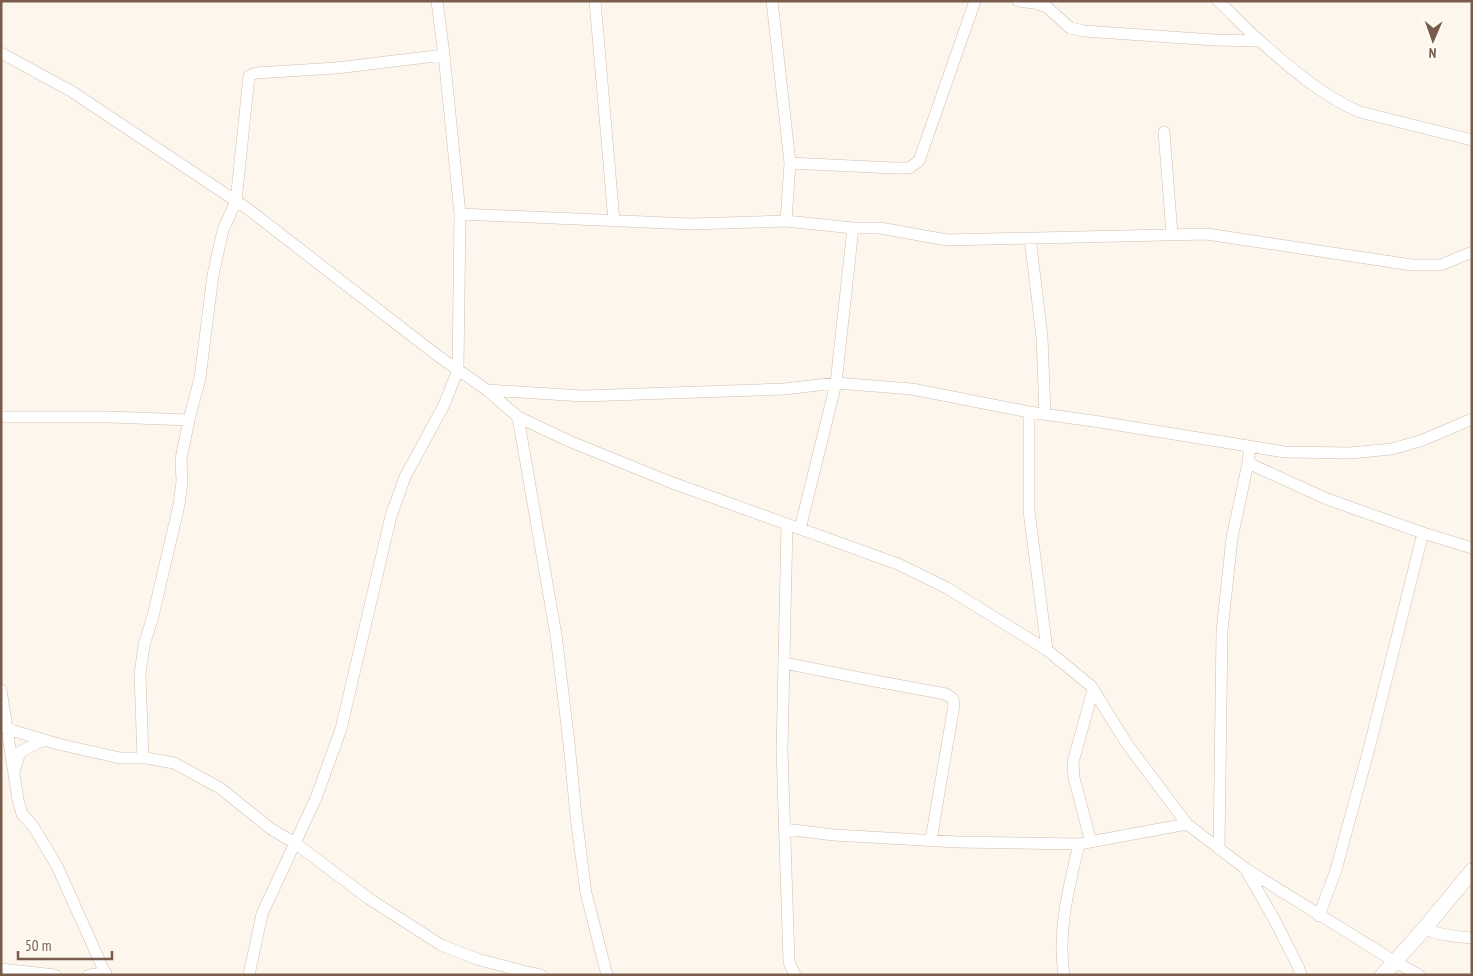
<svg xmlns="http://www.w3.org/2000/svg" width="1473" height="976" font-family="'PT Sans Narrow',sans-serif">
<rect width="100%" height="100%" fill="#fdf6ec"/>
<g fill="none" stroke-linecap="round" stroke-linejoin="round">
<g stroke="#d1beb0" stroke-width="12">
<path id="street" d="M 595,1 L 614,221
M 772,1 L 790,163 L 786,221
M 1018,1 L 1034,3 L 1047,7 L 1070,28 L 1084,31 L 1214,40 L 1259,41
M 1218,1 C 1233,14 1245,29 1260,41 C 1290,68 1324,97 1360,112 L 1472,140
M 1,53 L 71,91 L 248,209 L 438,356 L 487,390 L 518,417 L 569,441 L 670,482 L 898,564 L 947,588 L 1047,650 L 1091,686 L 1127,744 L 1187,824 L 1246,869 L 1394,961 L 1419,975
M 1164,132 L 1172,234
M 790,163 L 894,168 L 909,168 L 919,161 L 975,1
M 460,214 L 691,224 L 786,221 L 853,228 L 880,228 L 947,240 L 1207,234 L 1412,265 L 1441,265 L 1472,252
M 1030,238 L 1042,337 L 1045,414
M 487,390 L 583,396 L 784,389 L 836,383 L 912,389 L 1029,412 L 1100,422 L 1285,452 L 1350,453 L 1392,449 L 1423,440 L 1472,419
M 1029,412 L 1029,511 L 1047,650
M 1,417 L 110,417 L 189,420
M 518,417 L 556,635 L 569,743 L 576,816 L 586,893 L 607,975
M 1248,463 L 1327,499 L 1423,533 L 1472,548
M 787,525 L 782,750 L 789,962 L 795,975
M 800,529 L 836,383 L 853,228
M 784,663 L 875,681 L 946,694 L 953,699 L 954,705 L 931,840
M 1,690 L 18,800 L 22,814 L 33,826 L 57,866 L 106,975
M 1,727 L 58,744 L 120,758 L 146,758 L 174,763 L 220,788 L 271,829 L 295,843 L 368,898 L 441,945 L 477,959 L 526,972 L 541,975
M 143,758 L 140,674 L 144,645 L 153,616 L 179,505 L 182,481 L 181,459 L 189,420 L 200,378 L 213,275 L 223,230 L 236,201 L 249,76 L 256,73 L 336,68 L 444,55
M 15,769 L 20,752 L 43,740
M 784,829 L 834,835 L 957,842 L 1079,844 L 1187,824
M 1091,842 L 1074,778 L 1073,762 L 1093,690
M 1219,849 L 1222,631 L 1232,538 L 1248,463 L 1250,447
M 1246,870 L 1274,919 L 1298,966 L 1301,975
M 1319,916 L 1336,870 L 1370,745 L 1423,533
M 1424,929 C 1440,935 1455,937 1472,938
M 1,969 L 55,975
M 89,975 L 106,973
M 249,975 L 262,914 L 316,798 L 341,729 L 391,516 L 405,477 L 444,405 L 458,370 L 460,214 L 444,55 L 437,1
M 1064,975 C 1057,931 1069,887 1079,844"/>
</g>
<g stroke="#d6c0b0" stroke-width="16">
<path id="secondary" d="M 1383,975 L 1424,929 L 1472,871"/>
</g>
<use href="#street" stroke="#fff" stroke-width="11"/>
<use href="#secondary" stroke="#fff" stroke-width="15"/>
</g>
<rect width="1473" height="976" fill="none" stroke="#7a5c4d" stroke-width="5"/>
<g transform="translate(1433 40) rotate(182)" stroke="#fffaf3" stroke-width="4" paint-order="stroke">
<path d="M0-4L9 19L0 12L-9 19Z" fill="#7a5c4d"/>
<text y="-8" font-size="14" font-weight="bold" text-anchor="middle" fill="#7a5c4d">N</text>
</g>
<path d="M18 951v8h94v-8" fill="none" stroke="#7a5c4d" stroke-width="2.5"/>
<text x="25" y="951" font-size="15" fill="#7a5c4d" stroke="#fffaf3" stroke-width="4" paint-order="stroke">50 m</text>
</svg>
